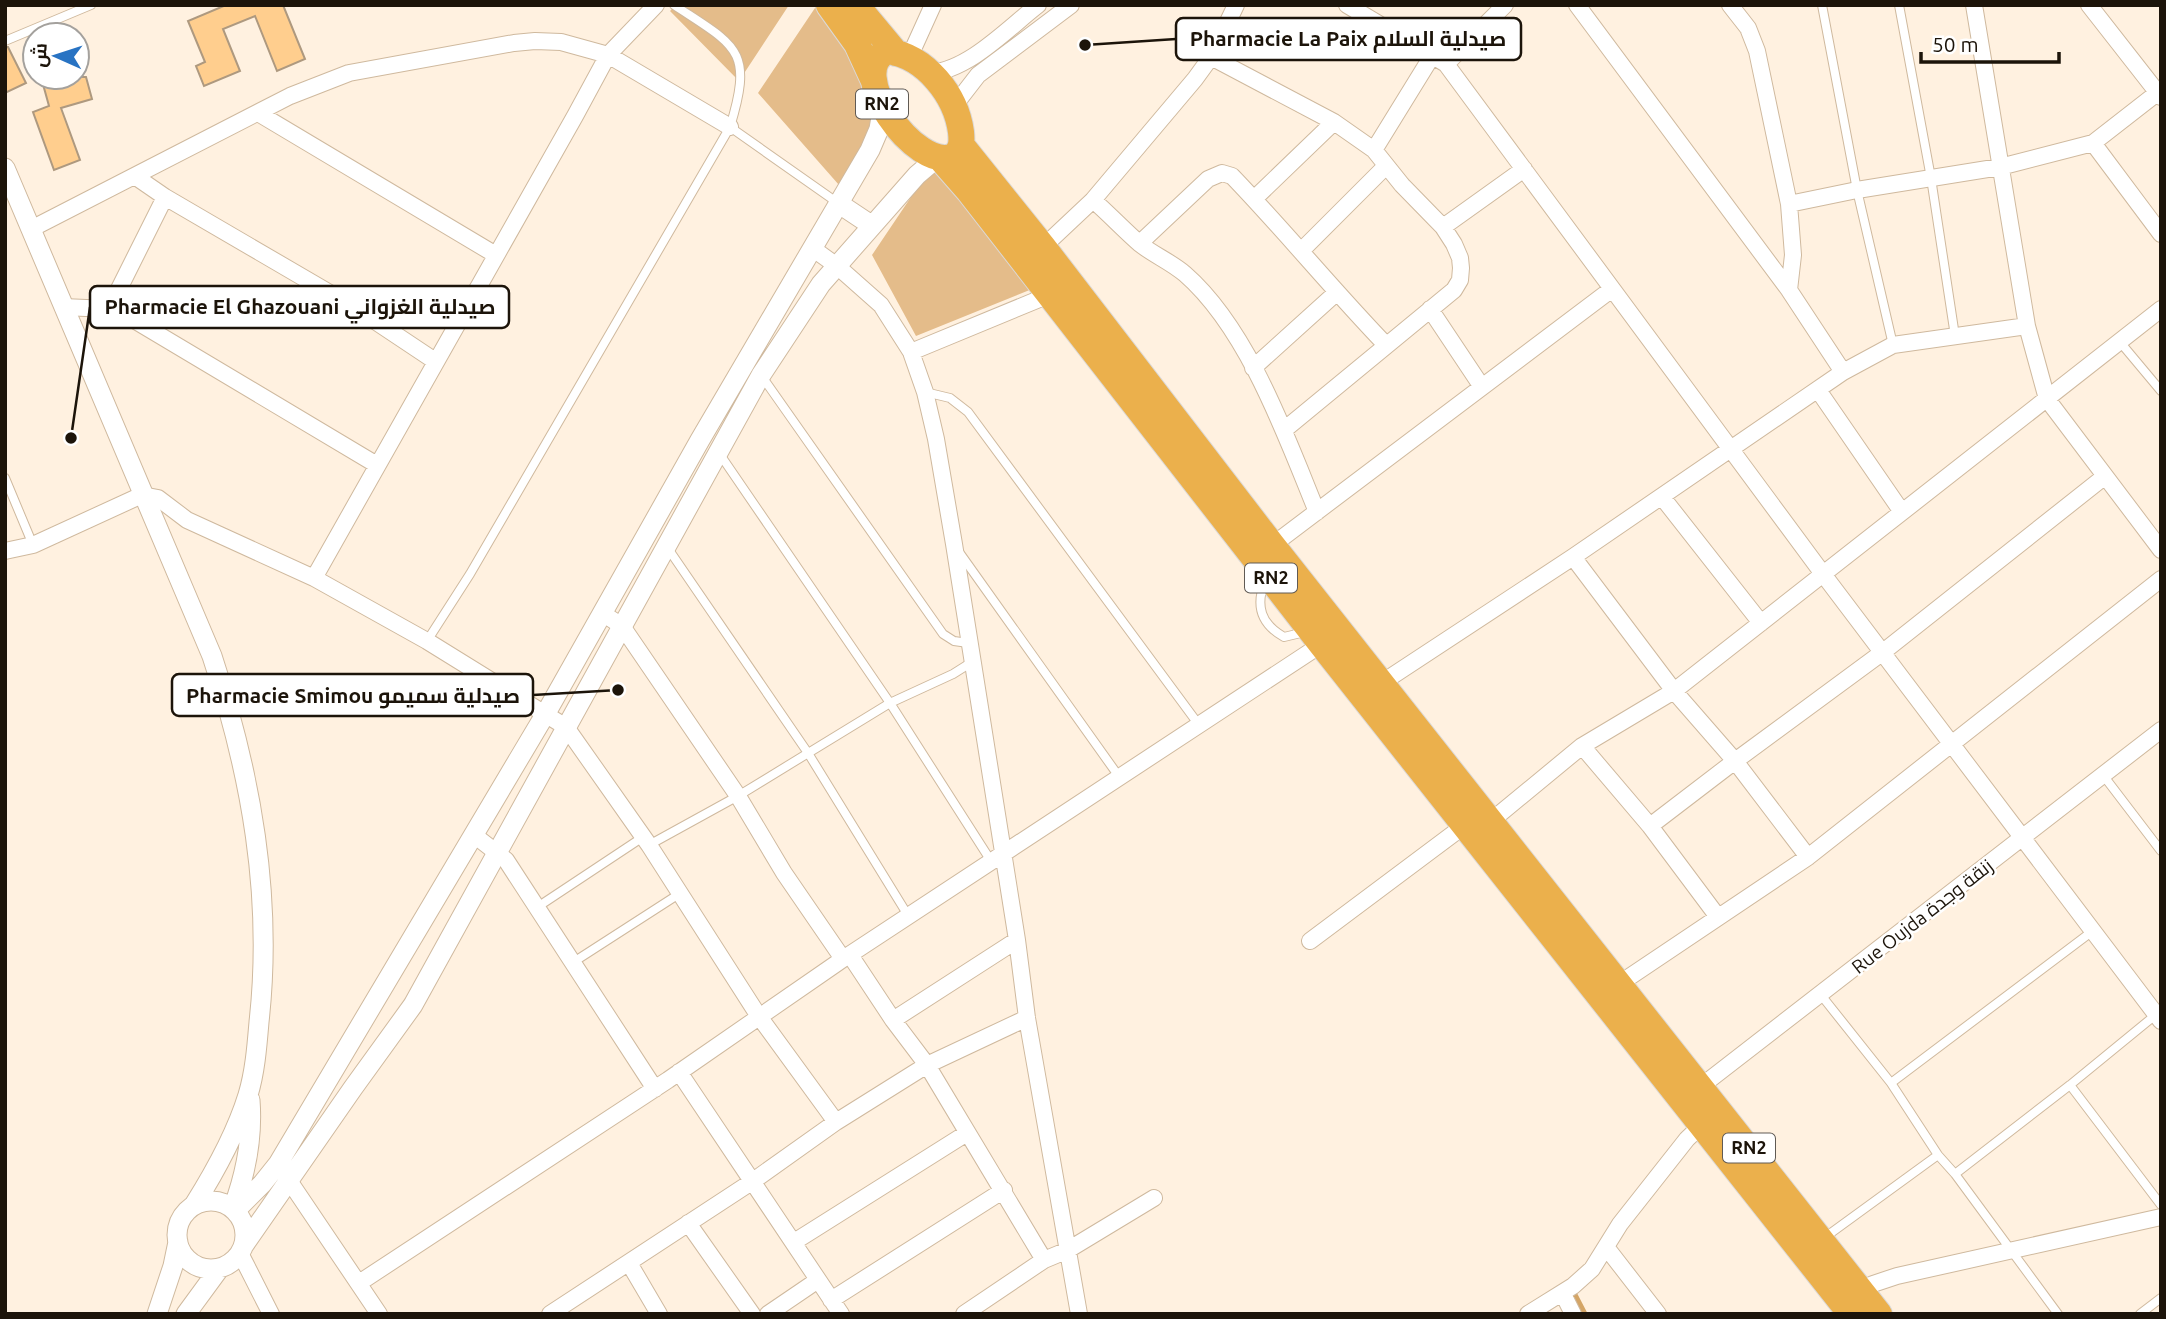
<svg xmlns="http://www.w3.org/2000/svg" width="2166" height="1319" font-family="Ubuntu,Cairo,sans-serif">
<rect width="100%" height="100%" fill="#fff1e0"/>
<path fill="#e4bc8a" d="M 676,5 L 789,5 L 739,81 L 670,11 Z
M 817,5 L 892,93 L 839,185 L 758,93 Z
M 940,154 L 1042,285 L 916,336 L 872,255 Z"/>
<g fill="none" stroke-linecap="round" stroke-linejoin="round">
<path stroke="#d4a566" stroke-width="5" d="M 1572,1289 L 1585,1314"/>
</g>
<path fill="#ffce8e" stroke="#ae997f" stroke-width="2" d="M 226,5 L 283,5 L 305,59 L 277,71 L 255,16 L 223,29 L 240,71 L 204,86 L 196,66 L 205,62 L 188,21 Z
M 5,47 L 8,47 L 26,83 L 5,93 Z
M 41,77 L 86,77 L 92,99 L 61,108 L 80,160 L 54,170 L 33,112 L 49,106 Z"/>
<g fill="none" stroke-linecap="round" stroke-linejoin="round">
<g stroke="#cfb99e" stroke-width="10">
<path id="service" d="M 1822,5 L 1857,190 L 1893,345
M 1899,5 L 1931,178 L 1955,336
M 5,41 L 91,5
M 730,127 L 838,203
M 2120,342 L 2161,391
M 761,375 L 943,634 L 954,641 L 968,643
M 925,392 L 950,398 L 968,412 L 1199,725
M 719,453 L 890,703 L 991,861
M 5,478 L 33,545
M 667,547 L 808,753 L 909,917
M 959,552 L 1120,778
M 1265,581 C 1255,606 1261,624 1284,637 L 1305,632
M 427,641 L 470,574 L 730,127 C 754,49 736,46 674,5
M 2103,775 L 2161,851
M 649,845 L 738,796 L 890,703 L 953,674 L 972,662
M 536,908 L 643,837
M 572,963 L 679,894
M 1821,995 L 1891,1083 L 1938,1155 L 1955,1174 L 2058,1314
M 1891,1083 L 2094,930
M 2070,1085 L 2161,1205
M 1955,1174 L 2070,1085 L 2158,1013
M 1824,1238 L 1938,1155
M 2140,1314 L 2161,1298"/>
</g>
<g stroke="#cfb99e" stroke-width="18">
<path id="minor" d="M 1347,5 L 1446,64 L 1823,574 L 2161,1021
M 1577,5 L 1789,290 L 1843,372
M 1730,5 L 1748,28 L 1757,51 L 1789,204 L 1793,255 L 1789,290
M 1974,5 L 2027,326 L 2047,399 L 2161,550
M 2089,5 L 2161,97
M 1211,57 L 1334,122 L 1374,150 L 1402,185 L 1443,227 L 1454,244 L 1460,258 L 1461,268 L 1460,280 L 1454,290 L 1284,430
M 909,58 L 933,5
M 1446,64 L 1505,5
M 930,73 C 969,70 1007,29 1038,5
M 954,106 L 978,75 L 1071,5
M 258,113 L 496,255
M 2093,143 L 2161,234
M 1374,150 L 1432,56
M 136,177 L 165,197 L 357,309 L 435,361
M 1254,199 L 1334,122
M 1093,200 C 1109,214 1124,230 1140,244 C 1154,255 1171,262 1185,274 C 1248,329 1286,436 1317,512
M 1789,204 L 1857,190 L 2000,167 L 2093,143 L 2161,90
M 1443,227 L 1524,169
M 31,229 L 290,96 L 349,73 L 514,43 L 535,41 L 561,42 L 608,55 L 730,127
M 1140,243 L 1208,179 L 1222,173 L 1232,176 C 1285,231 1333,290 1386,345
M 1043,247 L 1093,200 L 1195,79 L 1211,57 L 1236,5
M 812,248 L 837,266 L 881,305 L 911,352 L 925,392 L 936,439 L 954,544 L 1017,940 L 1027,1018 L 1079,1314
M 1301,251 L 1386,166
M 63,307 L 109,309 L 129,317 L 377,465
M 109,309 L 165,197
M 1430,309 L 1482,387
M 911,352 L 1049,295
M 1253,368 L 1336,293
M 1818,390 L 1902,512
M 1662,497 L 1761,623
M 1266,550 L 1612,289
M 5,551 L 33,545 L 142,495 L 158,498 L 187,520 L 314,578 L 427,641 L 566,727 L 649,845 L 758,1015 L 836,1122
M 1573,557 L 1674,691 L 1735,761 L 1808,857
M 314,578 L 575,116 L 608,55 L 656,5
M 602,613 L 622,626 L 738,796 L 784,873 L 843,959
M 1383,682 L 1573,557 L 1843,372 L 1893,345 L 2027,326
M 1582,746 L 1650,826 L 1718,917
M 1485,826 L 1582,746 L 1674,691 L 2161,309
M 1650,826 L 1735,761 L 1883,652 L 2104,477
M 474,835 L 506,860 L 655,1089
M 1310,941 L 1465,825
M 850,955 L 893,1020 L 927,1065 L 1044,1260
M 1613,988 L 1808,857 L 2161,579
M 893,1020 L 1017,940
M 679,1072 L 841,1314
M 1695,1091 L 2161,730
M 290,1182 L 379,1314
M 688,1223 L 752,1314
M 794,1242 L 967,1133
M 1606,1247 L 1658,1314
M 240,1253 L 271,1314
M 629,1263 L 659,1314
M 359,1283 L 668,1080 L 843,959 L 1328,640
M 1855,1293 L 1873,1284 L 1897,1276 L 2161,1217
M 1563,1294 L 1573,1314
M 831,1300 L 1004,1190
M 550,1314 L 753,1181 L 836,1122 L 927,1065 L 1027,1018
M 768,1314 L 818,1280
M 964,1314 L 1044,1260 L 1068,1250 L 1154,1198
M 1528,1314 L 1573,1286 L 1592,1269 L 1620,1224 L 1687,1139 L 1707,1120"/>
</g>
<g stroke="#cfb99e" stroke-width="21">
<path id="tertiary" d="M 5,168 L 212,656 C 251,774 273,896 259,1022 C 257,1046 255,1072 248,1095 C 236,1134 216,1170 194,1205
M 838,203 L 871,225
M177 1235a34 34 0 1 1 68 0a34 34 0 1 1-68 0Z
M 233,1208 C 246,1173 253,1138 250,1100
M 236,1210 L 262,1184 L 278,1164 L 546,713 L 700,440 L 870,150 L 879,129 L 883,106
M 244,1245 L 353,1088 L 413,1005 L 761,375 L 821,284 L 917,175 L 937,158
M 157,1314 L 173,1266 L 178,1242
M 186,1314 L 219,1269"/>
</g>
<g stroke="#dbd9d8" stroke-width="28">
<path id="trunk" d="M 829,5 L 857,44 L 874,81
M 856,5 L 896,53
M 888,51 C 926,57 956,95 961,132 C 962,142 962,149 954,156 C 916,173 842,69 888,51 Z
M 962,146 L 1043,247 L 1272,545 L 1879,1314
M 941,159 L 969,191 L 1322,645 L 1851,1314"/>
</g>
<use href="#service" stroke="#fff" stroke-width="8"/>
<use href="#minor" stroke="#fff" stroke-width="16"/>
<use href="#tertiary" stroke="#fff" stroke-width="19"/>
<use href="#trunk" stroke="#ebb04c" stroke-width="26"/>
</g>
<g text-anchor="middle" stroke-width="5" stroke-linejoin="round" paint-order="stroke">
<g fill="#fff" stroke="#605a54" stroke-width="2">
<rect x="856" y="89.5" width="52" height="29" rx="5"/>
<rect x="1245" y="563.5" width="52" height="29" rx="5"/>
<rect x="1723" y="1133.5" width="52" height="29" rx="5"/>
</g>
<g font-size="18" font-weight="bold" fill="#1c140a">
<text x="882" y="110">RN2</text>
<text x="1271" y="584">RN2</text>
<text x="1749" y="1154">RN2</text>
</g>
<g font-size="19" fill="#1c140a" stroke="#fff">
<text transform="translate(1922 916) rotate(-38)" y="7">Rue Oujda زنقة وجدة</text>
</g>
</g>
<path fill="none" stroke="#1c140a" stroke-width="2.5" d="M1085 45L1176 39M71 438L90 307M618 690L533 695"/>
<g fill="#1c140a" stroke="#fff" stroke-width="2.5">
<circle cx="1085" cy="45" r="7"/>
<circle cx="71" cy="438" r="7"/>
<circle cx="618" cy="690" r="7"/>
</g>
<g fill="#fff" stroke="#1c140a" stroke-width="2.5">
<rect x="1176" y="18" width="345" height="42" rx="7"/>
<rect x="90" y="286" width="419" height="42" rx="7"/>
<rect x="172" y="674" width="361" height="42" rx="7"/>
</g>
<g font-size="21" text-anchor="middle" font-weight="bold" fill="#1c140a">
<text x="1348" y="46">Pharmacie La Paix صيدلية السلام</text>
<text x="300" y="314">Pharmacie El Ghazouani صيدلية الغزواني</text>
<text x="353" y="703">Pharmacie Smimou صيدلية سميمو</text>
</g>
<rect width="2166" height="1319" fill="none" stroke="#1c140a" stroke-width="14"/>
<g transform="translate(56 56) rotate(273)"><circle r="33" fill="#ffffff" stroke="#a4a19d" stroke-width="2"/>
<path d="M0-5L12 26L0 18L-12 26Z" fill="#2873c3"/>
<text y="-10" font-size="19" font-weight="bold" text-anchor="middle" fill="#1c140a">ش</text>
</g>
<path d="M1921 52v10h138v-10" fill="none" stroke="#1c140a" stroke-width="3.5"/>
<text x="1932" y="52" font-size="21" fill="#1c140a" stroke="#ffffff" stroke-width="5" paint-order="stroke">50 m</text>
</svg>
